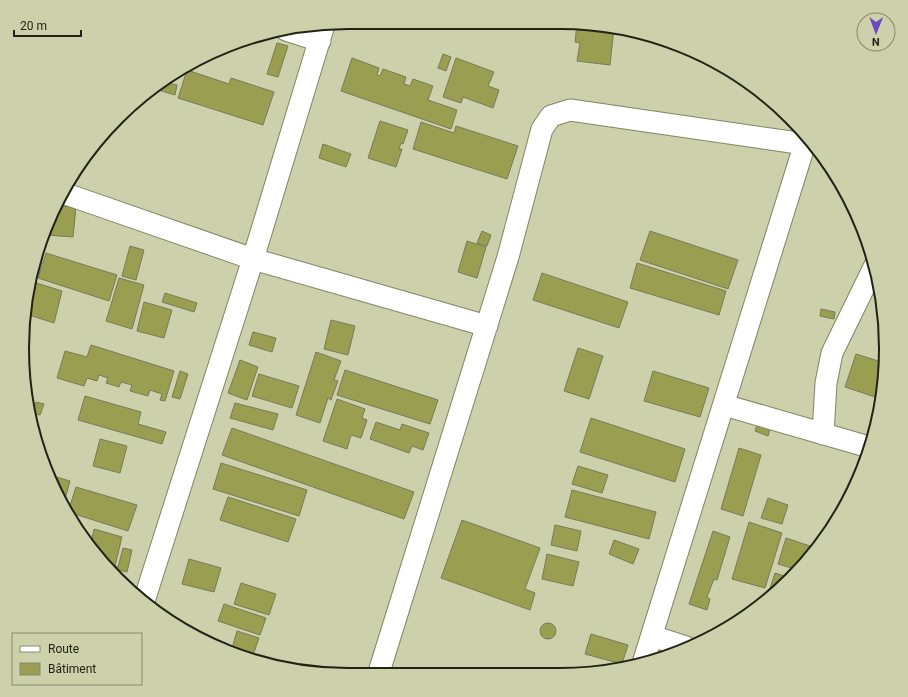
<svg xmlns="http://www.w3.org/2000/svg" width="908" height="697" font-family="Roboto,sans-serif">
<rect width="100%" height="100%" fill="#ccd0ab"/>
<path fill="#999e51" stroke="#787b58" d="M 577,23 L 614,28 L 610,65 L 577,61 L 580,43 L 575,42 Z
M 277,43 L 288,46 L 278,77 L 267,74 Z
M 443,54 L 451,57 L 446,71 L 438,68 Z
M 352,58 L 379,68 L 377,75 L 380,76 L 383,69 L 406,77 L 404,84 L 410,86 L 413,79 L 433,86 L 428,100 L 457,110 L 451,129 L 341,91 Z
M 456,58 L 494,72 L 488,86 L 499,90 L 493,108 L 463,97 L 461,103 L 443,97 Z
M 187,70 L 229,84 L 231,78 L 274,92 L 263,125 L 178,98 Z
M 165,82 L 177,85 L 175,95 L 155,89 Z
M 380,121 L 408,130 L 403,144 L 401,143 L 399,149 L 402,149 L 396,167 L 368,158 Z
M 421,122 L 454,133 L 456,126 L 518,146 L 507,179 L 413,149 Z
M 323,144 L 351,154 L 346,167 L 319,158 Z
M 58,206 L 76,207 L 73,237 L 47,235 Z
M 482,231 L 491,235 L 487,246 L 477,243 Z
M 650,231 L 738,260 L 728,289 L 640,260 Z
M 467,241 L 486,247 L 477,278 L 458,272 Z
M 130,246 L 144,250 L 136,280 L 122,276 Z
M 46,253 L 117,275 L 109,301 L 38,278 Z
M 637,263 L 726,291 L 719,315 L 630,288 Z
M 542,273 L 628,302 L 619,328 L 533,300 Z
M 119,278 L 144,285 L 132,329 L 106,321 Z
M 30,281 L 62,291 L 54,323 L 26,314 Z
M 165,293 L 197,303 L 194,312 L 162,302 Z
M 144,302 L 172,310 L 164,338 L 137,331 Z
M 821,309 L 835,312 L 834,319 L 820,316 Z
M 331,320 L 355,326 L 348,355 L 324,349 Z
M 253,332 L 276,338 L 272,352 L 249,345 Z
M 91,345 L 174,371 L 165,401 L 160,400 L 162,394 L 150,390 L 148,396 L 130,391 L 132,385 L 121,382 L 119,387 L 106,383 L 108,378 L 99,375 L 97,381 L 87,378 L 84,386 L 57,378 L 65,351 L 87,357 Z
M 578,348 L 603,356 L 589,399 L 564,391 Z
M 316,352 L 341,361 L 334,380 L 338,381 L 331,400 L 328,398 L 320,423 L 296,415 Z
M 856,354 L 885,363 L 881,399 L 845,387 Z
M 240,360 L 258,367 L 247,400 L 228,393 Z
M 345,370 L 438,400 L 430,424 L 337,395 Z
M 180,371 L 188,374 L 180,399 L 172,397 Z
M 653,371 L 709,388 L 700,417 L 644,401 Z
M 259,374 L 299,386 L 292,408 L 252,396 Z
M 85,396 L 141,412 L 138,424 L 166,432 L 162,444 L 78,420 Z
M 337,399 L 365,409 L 362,418 L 367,420 L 361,438 L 351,435 L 347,449 L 323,441 Z
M 36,402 L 44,404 L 40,415 L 32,413 Z
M 235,403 L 278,414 L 273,430 L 230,418 Z
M 591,418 L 685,449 L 675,482 L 580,452 Z
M 759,419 L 772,423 L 768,436 L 755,431 Z
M 376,422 L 400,430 L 402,424 L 429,433 L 423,450 L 412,446 L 409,453 L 370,439 Z
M 232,428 L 414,492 L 404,519 L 222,455 Z
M 100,439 L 127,446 L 120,473 L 93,466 Z
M 739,448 L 761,455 L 743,516 L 721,509 Z
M 221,463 L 307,490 L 299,516 L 213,489 Z
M 578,466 L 608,475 L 602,493 L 572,484 Z
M 53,476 L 70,481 L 64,503 L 52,479 Z
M 76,487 L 137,505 L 128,531 L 68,512 Z
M 572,490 L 656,512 L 649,539 L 565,517 Z
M 228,497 L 296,519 L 288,542 L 220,520 Z
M 768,498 L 788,505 L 782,524 L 761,518 Z
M 462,520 L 540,548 L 525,589 L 535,593 L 530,610 L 441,578 Z
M 749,522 L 782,533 L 765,588 L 732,579 Z
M 555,525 L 581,531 L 577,551 L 551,545 Z
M 94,529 L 122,537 L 115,566 L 118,567 L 123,548 L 132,550 L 127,572 L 107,567 L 90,546 Z
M 713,531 L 730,537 L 717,580 L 714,579 L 707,597 L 710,599 L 707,610 L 689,604 Z
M 786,538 L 816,548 L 798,570 L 778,564 Z
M 614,540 L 639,549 L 633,564 L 609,554 Z
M 547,554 L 579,562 L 573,586 L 542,579 Z
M 189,559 L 221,568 L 214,592 L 182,584 Z
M 775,573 L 791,578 L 767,598 Z
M 241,583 L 276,594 L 269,615 L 234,604 Z
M 224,604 L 266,618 L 260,635 L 218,621 Z
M540 631a8 8 0 1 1 16 0a8 8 0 1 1-16 0Z
M 237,631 L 259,638 L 252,658 L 231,652 Z
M 591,634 L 628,645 L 622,664 L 585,654 Z"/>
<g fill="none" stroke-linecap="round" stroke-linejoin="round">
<g stroke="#828562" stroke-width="23">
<path id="street" d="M 286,30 L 320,41
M 63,193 L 253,259 L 487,326
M 724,405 L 869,447
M 823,434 L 826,383 L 832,353 L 874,267
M 144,601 L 253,259 L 324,25
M 652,636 L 686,647
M 643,663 L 806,140
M 379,672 L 508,257 L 542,129 L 551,116 L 570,110 L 805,144"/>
</g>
<use href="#street" stroke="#fff" stroke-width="21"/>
</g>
<path d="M0 0H908V697H0ZM348 29H560A319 319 0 0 1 879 348V349A319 319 0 0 1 560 668H348A319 319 0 0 1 29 349V348A319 319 0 0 1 348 29Z" fill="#ccd0ab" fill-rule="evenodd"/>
<path fill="none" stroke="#222315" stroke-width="2" d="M348 29H560A319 319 0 0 1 879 348V349A319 319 0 0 1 560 668H348A319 319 0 0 1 29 349V348A319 319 0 0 1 348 29Z"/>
<rect x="12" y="633" width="130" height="52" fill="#ccd0ab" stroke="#888b6f"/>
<rect x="20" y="646" width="20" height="6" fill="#ffffff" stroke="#888b6f"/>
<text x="48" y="653" font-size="12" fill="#222315">Route</text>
<rect x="20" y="663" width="20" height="12" fill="#999e51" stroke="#888b6f"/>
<text x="48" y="673" font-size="12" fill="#222315">Bâtiment</text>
<g transform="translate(876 32) rotate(181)"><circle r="19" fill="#ccd0ab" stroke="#888b6f"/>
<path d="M0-3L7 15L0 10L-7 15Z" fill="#6c4ac3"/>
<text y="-6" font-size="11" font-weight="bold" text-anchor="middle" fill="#222315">N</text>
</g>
<path d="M14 30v6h67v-6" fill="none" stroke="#222315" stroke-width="2"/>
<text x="20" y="30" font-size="12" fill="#222315" stroke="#ccd0ab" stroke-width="3" paint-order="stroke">20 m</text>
</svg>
